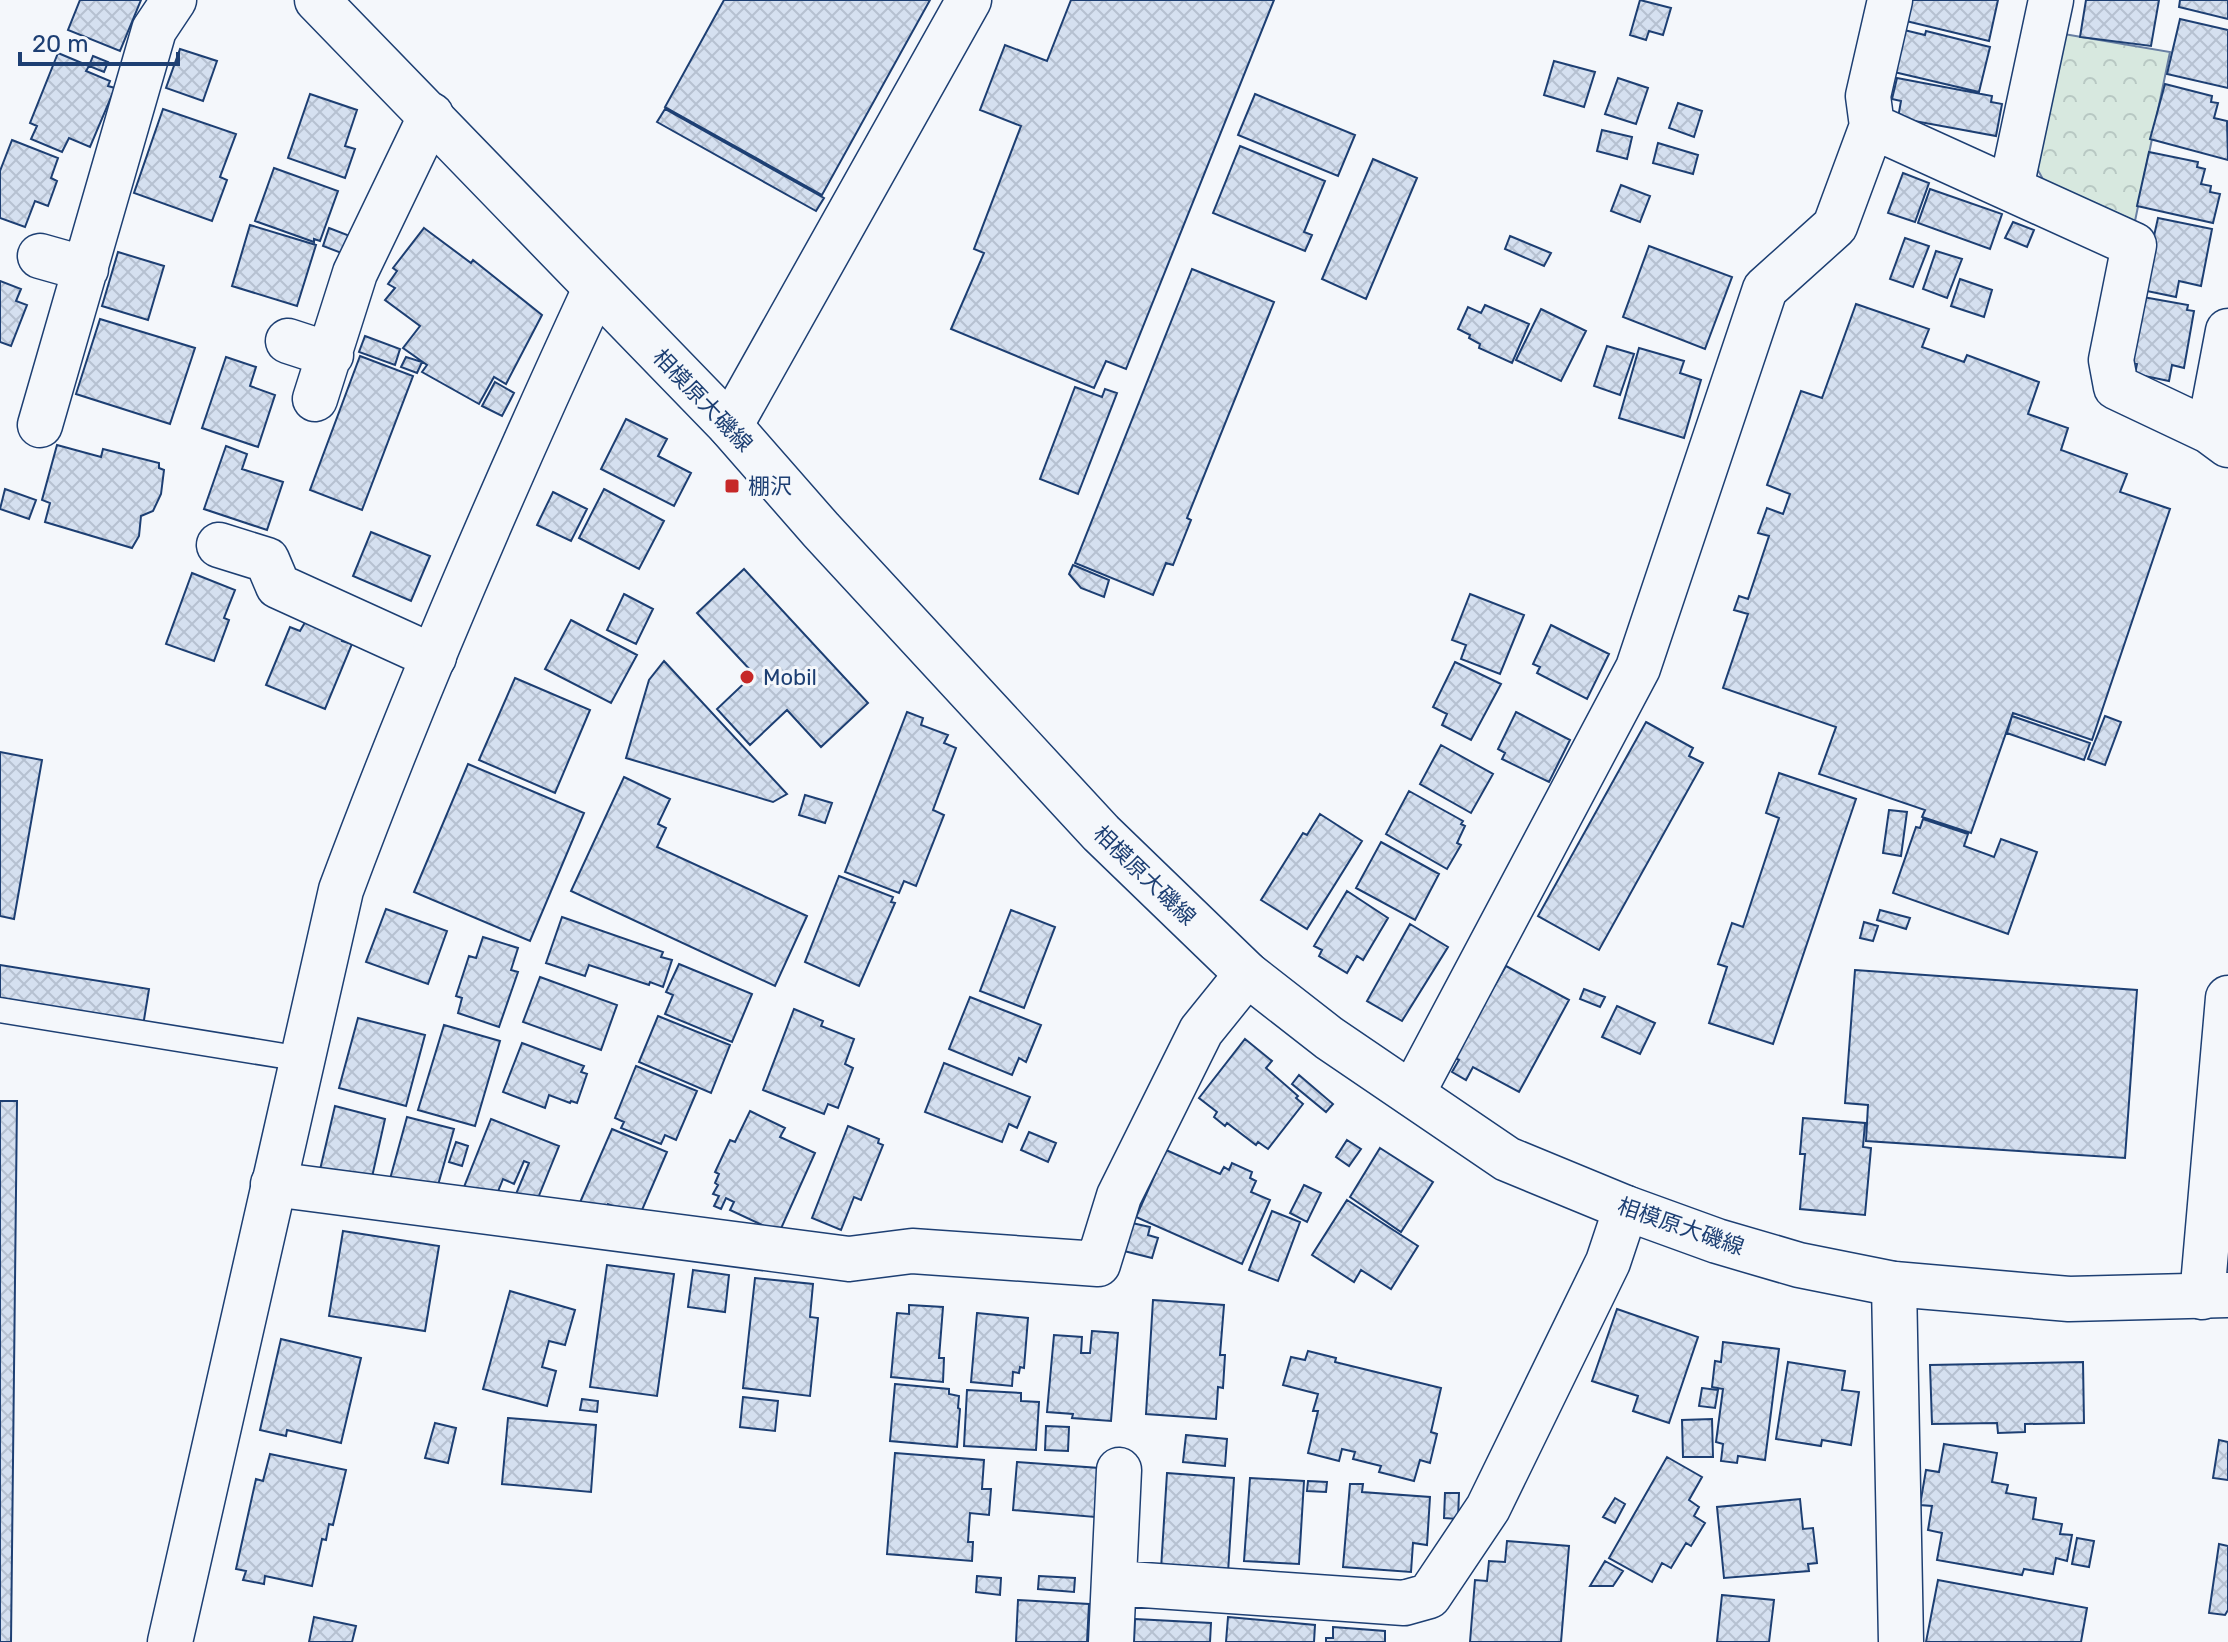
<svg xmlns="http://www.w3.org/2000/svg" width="2228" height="1642" font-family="Rubik,'Noto Sans JP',sans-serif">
<defs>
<pattern id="forest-crowns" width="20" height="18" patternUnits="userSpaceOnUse" patternTransform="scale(2)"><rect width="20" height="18" fill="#d7e8df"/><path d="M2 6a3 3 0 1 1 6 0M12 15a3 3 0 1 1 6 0" fill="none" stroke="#b8c8c3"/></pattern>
<pattern id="building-cross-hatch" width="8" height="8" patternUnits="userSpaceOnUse" patternTransform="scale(2)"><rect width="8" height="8" fill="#d5e0f0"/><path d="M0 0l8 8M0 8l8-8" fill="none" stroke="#b6c1d1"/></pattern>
</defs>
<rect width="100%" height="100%" fill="#f4f7fb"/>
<path fill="url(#forest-crowns)" stroke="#687fa3" stroke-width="2" d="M 2058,33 L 2170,52 L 2135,221 L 2045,183 L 2034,163 Z"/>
<path fill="url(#building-cross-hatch)" stroke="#1d3f73" stroke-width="2" d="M 80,0 L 141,0 L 120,51 L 68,30 Z
M 724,0 L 930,0 L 822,195 L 665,107 Z
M 1071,0 L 1274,0 L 1126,369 L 1106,361 L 1094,388 L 951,329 L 984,253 L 974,249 L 1021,126 L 980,110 L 1005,45 L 1047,61 Z
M 1640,0 L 1671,8 L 1663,35 L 1649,31 L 1646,40 L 1630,35 Z
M 1911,0 L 1998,0 L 1989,41 L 1906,21 Z
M 2086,0 L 2159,0 L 2151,46 L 2080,37 Z
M 2180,0 L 2228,0 L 2228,19 L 2179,7 Z
M 2180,19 L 2228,30 L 2228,88 L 2167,74 Z
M 1904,30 L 1925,35 L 1926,31 L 1990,47 L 1979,92 L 1894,72 Z
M 180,49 L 217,61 L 203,101 L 166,88 Z
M 58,53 L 89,66 L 86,71 L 110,81 L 108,86 L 115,88 L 90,147 L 69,138 L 62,152 L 31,139 L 37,126 L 30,123 Z
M 93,56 L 108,62 L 104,72 L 89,66 Z
M 1554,61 L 1595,72 L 1584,107 L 1544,95 Z
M 1618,78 L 1648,88 L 1636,124 L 1605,114 Z
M 1897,78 L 1992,96 L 1991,102 L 2002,104 L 1996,136 L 1898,118 L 1901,101 L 1892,99 Z
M 2165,84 L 2212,96 L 2211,102 L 2218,103 L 2214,118 L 2227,121 L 2228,160 L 2150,139 Z
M 310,94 L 357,110 L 345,146 L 355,149 L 345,178 L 288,158 Z
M 1255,94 L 1355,135 L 1338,176 L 1238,135 Z
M 1678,103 L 1702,111 L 1694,137 L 1669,128 Z
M 163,109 L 236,134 L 220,177 L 227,180 L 212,221 L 134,193 Z
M 665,109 L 824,198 L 816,211 L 657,122 Z
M 1602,130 L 1632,137 L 1627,159 L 1597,151 Z
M 12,140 L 58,158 L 51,178 L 57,181 L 48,206 L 35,201 L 25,227 L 0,218 L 0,171 Z
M 1658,143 L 1698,155 L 1693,174 L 1653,163 Z
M 1240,146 L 1325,181 L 1304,232 L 1312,235 L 1305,251 L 1213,213 Z
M 2149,152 L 2198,162 L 2197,167 L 2205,169 L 2201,184 L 2211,186 L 2210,192 L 2220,194 L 2213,223 L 2137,206 Z
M 1373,159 L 1417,178 L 1366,299 L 1322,279 Z
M 274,168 L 338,191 L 320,241 L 314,239 L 314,242 L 255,221 Z
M 1903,173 L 1929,183 L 1915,222 L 1888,213 Z
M 1621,185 L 1650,196 L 1640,222 L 1611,211 Z
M 1930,189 L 2002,214 L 1990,249 L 1918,223 Z
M 2158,218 L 2212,229 L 2201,286 L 2179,281 L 2176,297 L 2142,290 Z
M 2013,222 L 2034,230 L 2027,247 L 2005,238 Z
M 250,225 L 316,245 L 297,306 L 232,286 Z
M 329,228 L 350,236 L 344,254 L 323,246 Z
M 424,228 L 471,263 L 473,260 L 542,315 L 506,384 L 494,377 L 479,404 L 422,372 L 427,365 L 403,348 L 420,326 L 385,300 L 395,288 L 388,284 L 397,271 L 393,268 Z
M 1510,236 L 1551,253 L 1544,266 L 1505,249 Z
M 1905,238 L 1929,246 L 1913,287 L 1890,279 Z
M 1649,246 L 1732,277 L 1705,349 L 1623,317 Z
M 1936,251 L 1962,259 L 1947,298 L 1923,289 Z
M 118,252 L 164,266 L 148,320 L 102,306 Z
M 1192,269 L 1274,302 L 1187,518 L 1191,520 L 1173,565 L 1166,563 L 1153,595 L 1075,563 Z
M 1960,279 L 1992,290 L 1984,317 L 1951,306 Z
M 0,281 L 21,289 L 16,301 L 27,305 L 11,346 L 0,342 Z
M 2143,297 L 2188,305 L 2187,310 L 2194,311 L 2184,368 L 2172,365 L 2169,381 L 2135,374 L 2137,364 L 2130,363 Z
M 1856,304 L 1929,329 L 1922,347 L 1964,362 L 1967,355 L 2039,382 L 2028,414 L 2068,428 L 2061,450 L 2127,474 L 2120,492 L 2170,509 L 2092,740 L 2013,713 L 1971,833 L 1922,817 L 1925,810 L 1819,774 L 1836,727 L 1723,688 L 1748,614 L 1734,610 L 1739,596 L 1748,599 L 1769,536 L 1758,533 L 1767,508 L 1783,514 L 1790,494 L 1767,485 L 1801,391 L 1822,398 Z
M 1485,305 L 1529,324 L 1512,363 L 1479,348 L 1480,344 L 1469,338 L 1470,335 L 1458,329 L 1468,307 L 1481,313 Z
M 1541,309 L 1586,331 L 1561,381 L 1516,360 Z
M 100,319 L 195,348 L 170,424 L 76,394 Z
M 365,336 L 400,349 L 395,365 L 359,352 Z
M 1607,346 L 1634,354 L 1620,395 L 1594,386 Z
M 1639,348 L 1684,361 L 1680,373 L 1701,380 L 1684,438 L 1619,418 Z
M 360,356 L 413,376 L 362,510 L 310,490 Z
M 226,357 L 256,367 L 250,386 L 275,395 L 258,447 L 202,428 Z
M 406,357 L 422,362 L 417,373 L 401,367 Z
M 495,382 L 514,393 L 502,416 L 482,406 Z
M 1075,387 L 1102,397 L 1105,389 L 1117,393 L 1078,494 L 1040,479 Z
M 626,419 L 667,439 L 658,456 L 691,473 L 674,506 L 601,469 Z
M 57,445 L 101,457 L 103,449 L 159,463 L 159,468 L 164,470 L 161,494 L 153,511 L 141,516 L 139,536 L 132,548 L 45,522 L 50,503 L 42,500 Z
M 226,446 L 247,454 L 242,469 L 283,482 L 267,530 L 204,509 Z
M 5,489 L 36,500 L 29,519 L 0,509 Z
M 604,489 L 664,521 L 639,569 L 579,538 Z
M 553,492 L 587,509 L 571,541 L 537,525 Z
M 371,532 L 430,556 L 411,601 L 353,576 Z
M 1073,565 L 1109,580 L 1104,597 L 1081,588 L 1069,574 Z
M 744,569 L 868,703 L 821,747 L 787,710 L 750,745 L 717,709 L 754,674 L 697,613 Z
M 192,573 L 235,590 L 224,618 L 229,620 L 214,661 L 166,644 Z
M 624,594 L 653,609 L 636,644 L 607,630 Z
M 1470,594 L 1524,615 L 1500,674 L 1461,659 L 1466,645 L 1452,640 Z
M 307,619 L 344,635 L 342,641 L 352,644 L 325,709 L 266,685 L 290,627 L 300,631 Z
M 571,620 L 637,655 L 611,703 L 545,669 Z
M 1551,625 L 1609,654 L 1587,699 L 1537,673 L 1540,667 L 1533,664 Z
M 664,661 L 787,794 L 773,802 L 626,758 L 649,680 Z
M 1455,662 L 1501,684 L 1471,740 L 1442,725 L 1447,714 L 1433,707 Z
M 515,678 L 590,710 L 555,793 L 479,760 Z
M 907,712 L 923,718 L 921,725 L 948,735 L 944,743 L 956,748 L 933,810 L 944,815 L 916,886 L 904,881 L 899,893 L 845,872 Z
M 1516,712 L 1570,740 L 1549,782 L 1502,759 L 1505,753 L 1498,749 Z
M 2012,716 L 2090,743 L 2084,760 L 2007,733 Z
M 2105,716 L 2121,722 L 2105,765 L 2088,759 Z
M 1646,722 L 1693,748 L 1689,756 L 1703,763 L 1599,950 L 1538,916 Z
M 1441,745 L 1493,774 L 1471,813 L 1420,784 Z
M 0,752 L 42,760 L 14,919 L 0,916 Z
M 468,764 L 584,813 L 530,941 L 414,892 Z
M 1779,773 L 1856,799 L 1773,1044 L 1709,1023 L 1727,967 L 1718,964 L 1732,923 L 1743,927 L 1779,818 L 1766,813 Z
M 624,777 L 670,799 L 658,824 L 666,828 L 657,847 L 807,916 L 775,986 L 571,891 Z
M 1409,791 L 1463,821 L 1461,824 L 1465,826 L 1457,843 L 1461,845 L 1447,869 L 1386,834 Z
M 805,795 L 832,803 L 825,823 L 799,815 Z
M 1889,810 L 1907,812 L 1901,856 L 1883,853 Z
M 1320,814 L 1362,841 L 1307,929 L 1261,900 L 1303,833 L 1307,835 Z
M 1923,819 L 1968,834 L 1964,846 L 1994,857 L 2001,839 L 2037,852 L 2008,934 L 1893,893 L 1916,827 L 1920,828 Z
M 1381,842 L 1439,874 L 1415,920 L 1356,888 Z
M 839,876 L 893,897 L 891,902 L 895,903 L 859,986 L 805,962 Z
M 1347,891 L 1388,918 L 1363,960 L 1357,956 L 1347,973 L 1319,956 L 1322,950 L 1314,946 Z
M 386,909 L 447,931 L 428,984 L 366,962 Z
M 1011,910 L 1055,927 L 1024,1008 L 980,991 Z
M 1880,910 L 1910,918 L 1906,929 L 1877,920 Z
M 562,917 L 663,952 L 661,957 L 672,960 L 663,987 L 650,982 L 649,985 L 589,965 L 585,976 L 546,963 Z
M 1864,922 L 1878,926 L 1873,941 L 1860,938 Z
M 1410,924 L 1448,947 L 1402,1021 L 1367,1001 Z
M 483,937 L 518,948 L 511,970 L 518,972 L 499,1027 L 458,1013 L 462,998 L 456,996 L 469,956 L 476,958 Z
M 679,964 L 752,994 L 732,1042 L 665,1014 L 673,995 L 666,992 Z
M 0,965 L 149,989 L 143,1026 L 0,1002 Z
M 1506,966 L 1569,1000 L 1519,1092 L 1473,1067 L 1466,1080 L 1452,1072 L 1459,1060 L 1453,1057 Z
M 1855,970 L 2137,990 L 2125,1158 L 1866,1141 L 1868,1105 L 1845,1103 Z
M 540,977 L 617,1005 L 601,1050 L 523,1022 Z
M 1584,989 L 1605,997 L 1600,1007 L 1580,999 Z
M 970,997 L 1041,1025 L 1026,1062 L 1019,1058 L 1012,1075 L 949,1049 Z
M 1617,1006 L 1655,1023 L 1640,1054 L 1602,1037 Z
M 794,1009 L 823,1021 L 821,1026 L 854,1039 L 845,1064 L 853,1068 L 838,1108 L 828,1104 L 824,1114 L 763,1090 Z
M 658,1016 L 730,1045 L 711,1093 L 639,1062 Z
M 358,1018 L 425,1035 L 406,1106 L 339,1088 Z
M 444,1025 L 500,1041 L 475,1126 L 418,1110 Z
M 1245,1039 L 1272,1061 L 1266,1068 L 1298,1096 L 1296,1098 L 1303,1104 L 1268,1149 L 1258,1142 L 1256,1145 L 1227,1123 L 1225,1126 L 1214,1117 L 1217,1112 L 1199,1098 Z
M 522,1043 L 584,1066 L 581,1072 L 587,1074 L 577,1103 L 571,1101 L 570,1103 L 549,1095 L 545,1108 L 503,1092 Z
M 944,1063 L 1030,1097 L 1017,1128 L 1009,1124 L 1002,1142 L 925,1112 Z
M 636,1066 L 697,1091 L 676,1140 L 665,1135 L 661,1144 L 621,1128 L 624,1122 L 615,1118 Z
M 1299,1075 L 1333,1104 L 1326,1112 L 1292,1084 Z
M 0,1101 L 17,1101 L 11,1642 L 0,1642 Z
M 335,1106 L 385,1119 L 370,1186 L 319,1174 Z
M 750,1111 L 785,1128 L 780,1137 L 815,1153 L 779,1233 L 730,1210 L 734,1202 L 726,1198 L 721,1209 L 714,1206 L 719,1196 L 713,1194 L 718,1185 L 715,1183 L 719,1174 L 715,1172 L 730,1140 L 735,1142 Z
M 407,1117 L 454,1129 L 436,1192 L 390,1179 Z
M 1803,1118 L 1865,1123 L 1863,1147 L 1871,1148 L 1865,1215 L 1800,1209 L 1805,1154 L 1800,1154 Z
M 491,1119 L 559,1146 L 536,1203 L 516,1194 L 529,1163 L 524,1161 L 514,1184 L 503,1179 L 495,1199 L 464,1187 Z
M 848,1126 L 879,1139 L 878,1143 L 883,1145 L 861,1200 L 854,1197 L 841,1230 L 812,1218 Z
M 612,1129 L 667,1152 L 639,1217 L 608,1204 L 603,1217 L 578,1207 Z
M 1029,1132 L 1056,1143 L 1048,1162 L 1021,1150 Z
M 1347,1140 L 1361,1149 L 1349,1166 L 1336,1157 Z
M 456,1142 L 468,1146 L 462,1166 L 449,1162 Z
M 1380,1148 L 1433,1182 L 1401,1232 L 1350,1197 Z
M 1166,1150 L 1220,1174 L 1224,1167 L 1229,1170 L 1232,1163 L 1252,1172 L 1250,1178 L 1256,1181 L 1251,1192 L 1270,1200 L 1242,1264 L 1136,1217 Z
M 1304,1185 L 1321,1193 L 1307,1222 L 1290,1213 Z
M 1347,1200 L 1418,1246 L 1391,1289 L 1361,1270 L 1354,1282 L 1312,1255 Z
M 1272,1211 L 1300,1222 L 1278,1281 L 1249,1270 Z
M 1132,1223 L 1150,1227 L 1148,1235 L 1158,1238 L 1152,1258 L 1124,1251 Z
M 343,1231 L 439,1246 L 425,1331 L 329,1316 Z
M 607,1265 L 674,1274 L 657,1396 L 590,1387 Z
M 693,1270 L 729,1275 L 725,1312 L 688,1307 Z
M 755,1278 L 813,1284 L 810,1317 L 818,1318 L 810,1396 L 743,1388 Z
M 510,1291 L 575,1310 L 565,1345 L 549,1341 L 542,1367 L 556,1371 L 547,1406 L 483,1389 Z
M 1153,1300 L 1224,1305 L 1220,1355 L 1225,1355 L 1223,1388 L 1218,1387 L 1216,1419 L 1146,1414 Z
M 909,1305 L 943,1307 L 939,1358 L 944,1358 L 943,1382 L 891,1377 L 897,1313 L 909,1314 Z
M 1617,1309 L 1698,1337 L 1669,1423 L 1633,1411 L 1638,1396 L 1592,1381 Z
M 977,1313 L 1028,1318 L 1024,1368 L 1020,1367 L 1019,1373 L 1013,1372 L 1012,1386 L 971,1382 Z
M 1092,1331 L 1118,1333 L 1111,1421 L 1072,1418 L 1073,1414 L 1047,1412 L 1054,1335 L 1082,1337 L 1081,1353 L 1090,1353 Z
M 281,1339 L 361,1358 L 341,1443 L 287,1430 L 286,1436 L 260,1430 Z
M 1723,1342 L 1779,1349 L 1765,1460 L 1738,1456 L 1737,1463 L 1721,1461 L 1723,1444 L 1716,1442 L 1723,1389 L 1712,1387 L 1715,1361 L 1721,1362 Z
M 1308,1351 L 1336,1358 L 1335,1362 L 1441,1388 L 1431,1432 L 1437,1434 L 1430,1463 L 1420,1460 L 1414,1481 L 1379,1472 L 1381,1466 L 1353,1459 L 1355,1452 L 1342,1449 L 1339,1461 L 1308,1453 L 1318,1411 L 1313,1411 L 1318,1394 L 1283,1385 L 1291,1357 L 1305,1360 Z
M 1788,1362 L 1845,1371 L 1842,1390 L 1859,1392 L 1851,1445 L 1822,1440 L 1821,1446 L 1776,1439 Z
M 2083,1362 L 2084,1423 L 2025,1424 L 2025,1432 L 1998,1433 L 1997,1423 L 1932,1424 L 1930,1365 Z
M 895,1384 L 949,1389 L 949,1394 L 959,1396 L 958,1408 L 960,1409 L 957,1447 L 890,1441 Z
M 1702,1388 L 1718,1390 L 1715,1408 L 1699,1406 Z
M 967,1390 L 1021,1393 L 1021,1401 L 1039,1402 L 1036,1450 L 964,1446 Z
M 743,1397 L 778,1401 L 775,1431 L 740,1427 Z
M 582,1399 L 598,1401 L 597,1412 L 580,1410 Z
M 508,1418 L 596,1425 L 591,1492 L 502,1484 Z
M 1712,1419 L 1713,1457 L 1683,1457 L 1682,1420 Z
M 435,1423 L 456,1428 L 448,1463 L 425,1458 Z
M 1046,1426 L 1069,1427 L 1068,1451 L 1045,1450 Z
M 1186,1435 L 1227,1439 L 1225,1466 L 1183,1462 Z
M 2219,1440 L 2228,1442 L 2228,1480 L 2213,1478 Z
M 1944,1444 L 1997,1453 L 1992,1482 L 2008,1485 L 2006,1493 L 2036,1498 L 2033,1519 L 2062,1524 L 2060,1534 L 2072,1535 L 2067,1561 L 2056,1558 L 2053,1574 L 2024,1569 L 2022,1575 L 1937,1560 L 1942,1533 L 1928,1530 L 1932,1506 L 1920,1505 L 1926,1470 L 1939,1472 Z
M 895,1453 L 984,1460 L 982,1489 L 991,1489 L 989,1515 L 970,1513 L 968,1542 L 973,1542 L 972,1561 L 887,1554 Z
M 270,1454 L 346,1470 L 333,1525 L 329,1524 L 326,1540 L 322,1539 L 312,1586 L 265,1576 L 264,1584 L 243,1580 L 246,1571 L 236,1569 L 256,1479 L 263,1481 Z
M 1667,1457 L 1702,1477 L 1689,1500 L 1699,1507 L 1694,1516 L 1705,1523 L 1691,1546 L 1686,1543 L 1671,1568 L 1662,1563 L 1652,1582 L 1609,1558 Z
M 1017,1462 L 1099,1468 L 1095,1517 L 1013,1510 Z
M 1167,1473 L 1234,1478 L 1228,1573 L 1161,1569 Z
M 1250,1478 L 1304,1481 L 1299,1564 L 1244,1561 Z
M 1308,1481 L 1327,1482 L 1326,1492 L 1307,1491 Z
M 1350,1484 L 1363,1484 L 1362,1492 L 1430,1497 L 1427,1545 L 1413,1543 L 1411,1572 L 1343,1567 Z
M 1445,1493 L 1459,1493 L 1458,1519 L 1444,1518 Z
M 1615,1498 L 1625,1504 L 1615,1523 L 1603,1517 Z
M 1800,1499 L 1803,1529 L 1813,1528 L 1817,1563 L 1808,1564 L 1809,1571 L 1724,1578 L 1717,1507 Z
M 2077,1538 L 2094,1541 L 2089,1567 L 2072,1564 Z
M 1507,1541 L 1569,1546 L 1561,1642 L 1470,1642 L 1475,1580 L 1487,1581 L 1489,1561 L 1505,1562 Z
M 2219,1544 L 2228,1546 L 2228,1610 L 2225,1615 L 2209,1613 Z
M 1605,1561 L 1623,1571 L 1613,1586 L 1590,1586 Z
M 977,1576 L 1001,1578 L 1000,1595 L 976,1592 Z
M 1039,1576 L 1075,1578 L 1074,1592 L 1038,1589 Z
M 1938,1580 L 2087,1608 L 2081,1642 L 1926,1642 Z
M 1722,1595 L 1774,1600 L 1769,1642 L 1717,1642 Z
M 1018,1600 L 1089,1604 L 1087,1642 L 1016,1642 Z
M 314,1617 L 356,1626 L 352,1642 L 309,1642 Z
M 1228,1617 L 1315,1625 L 1314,1642 L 1226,1642 Z
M 1135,1619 L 1211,1623 L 1210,1642 L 1134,1642 Z
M 1333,1627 L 1385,1631 L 1385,1642 L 1326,1642 L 1326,1638 L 1333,1638 Z"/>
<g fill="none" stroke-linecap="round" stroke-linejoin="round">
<g stroke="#1d3f73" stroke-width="27">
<path id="lane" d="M 0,1010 L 302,1059"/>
</g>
<g stroke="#1d3f73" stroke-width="47">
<path id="street" d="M 1872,126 L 2134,245 L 2111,360 L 2116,387 L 2209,431 L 2228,445
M 2011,188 L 2051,0
M 40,256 L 86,269
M 288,341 L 331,355
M 315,399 L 355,273 L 431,115
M 40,425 L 154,30 L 174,0
M 730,426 L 969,0
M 2209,431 L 2228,331
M 219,545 L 267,560 L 278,586 L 434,657
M 1412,1094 L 1638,668 L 1765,289 L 1835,226 L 1872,126 L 1868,96 L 1890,0
M 273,1184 L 849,1259 L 912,1251 L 1098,1264 L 1119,1196 L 1201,1031 L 1247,974
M 1894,1284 L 1901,1642
M 2202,1297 L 2228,998
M 1114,1583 L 1404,1603 L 1429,1596 L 1488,1508 L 1608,1262 L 1626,1208
M 1111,1642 L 1119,1470"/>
</g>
<g stroke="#1d3f73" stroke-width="47">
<path id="secondary" d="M 170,1642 L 341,890 C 417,686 504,486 595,289"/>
</g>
<g stroke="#1d3f73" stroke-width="47">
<path id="primary" d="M 317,0 L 730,426 L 821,530 L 1101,833 L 1247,974 L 1329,1038 L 1507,1159 L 1626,1208 L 1717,1241 L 1799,1265 L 1894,1284 L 2069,1299 L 2228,1295"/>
</g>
<use href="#lane" stroke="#f4f7fb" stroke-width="24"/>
<use href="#street" stroke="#f4f7fb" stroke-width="44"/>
<use href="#secondary" stroke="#f4f7fb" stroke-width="44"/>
<use href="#primary" stroke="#f4f7fb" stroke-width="44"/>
</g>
<g fill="#c62828" stroke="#f4f7fb" stroke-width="3">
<rect x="724" y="478" width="16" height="16" rx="4"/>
<circle cx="747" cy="677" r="8"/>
</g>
<g text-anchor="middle" stroke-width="6" stroke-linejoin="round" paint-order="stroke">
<g font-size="22" fill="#1d3f73" stroke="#f4f7fb">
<text transform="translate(703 400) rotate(46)" y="8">相模原大磯線</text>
<text transform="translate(1145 875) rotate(44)" y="8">相模原大磯線</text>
<text transform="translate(1681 1226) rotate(19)" y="8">相模原大磯線</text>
</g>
<g font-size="22" fill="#1d3f73" stroke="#f4f7fb" text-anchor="start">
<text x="748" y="494">棚沢</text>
<text x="763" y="685">Mobil</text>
</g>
</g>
<path d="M20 52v12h158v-12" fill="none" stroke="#1d3f73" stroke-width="4"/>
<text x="32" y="52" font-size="24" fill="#1d3f73" stroke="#f4f7fb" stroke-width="6" paint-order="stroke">20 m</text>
</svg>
